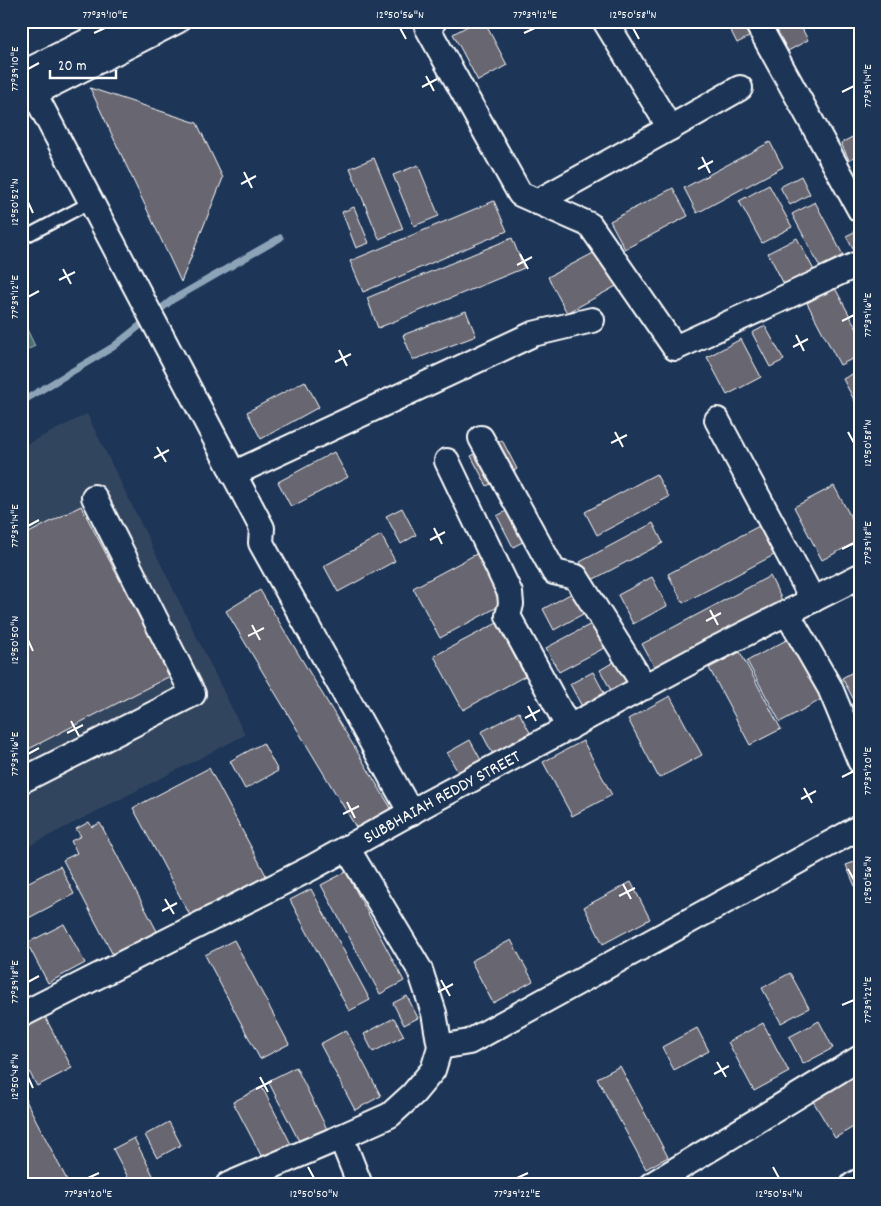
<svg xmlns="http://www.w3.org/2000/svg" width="881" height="1206" font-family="Dekko,sans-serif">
<rect width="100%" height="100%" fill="#1d3557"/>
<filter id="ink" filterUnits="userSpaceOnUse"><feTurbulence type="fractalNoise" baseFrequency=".02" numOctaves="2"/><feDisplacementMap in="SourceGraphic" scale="10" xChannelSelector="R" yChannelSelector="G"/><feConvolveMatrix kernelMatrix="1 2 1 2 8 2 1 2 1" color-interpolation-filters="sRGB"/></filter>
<g filter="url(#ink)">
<path fill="#33445f" d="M 87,414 L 245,735 L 21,850 L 21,447 Z"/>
<path fill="#497174" stroke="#a4b8ba" d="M 21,317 L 35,346 L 21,353 Z"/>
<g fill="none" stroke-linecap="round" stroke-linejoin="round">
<path stroke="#8da4b8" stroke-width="7" d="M 21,402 L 113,347 L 172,300 L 280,238"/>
</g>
<path fill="#676671" stroke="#fff" d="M 477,21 L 484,21 L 507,65 L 478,81 L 453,34 Z
M 726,21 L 746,21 L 753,35 L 737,43 Z
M 772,21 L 798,21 L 808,40 L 788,51 Z
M 90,88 L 197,123 L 223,178 L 181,282 Z
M 860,133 L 860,154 L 849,160 L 841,143 Z
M 770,142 L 783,167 L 697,213 L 684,188 Z
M 374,158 L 403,229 L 379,239 L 350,168 Z
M 418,165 L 439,216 L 414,226 L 393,175 Z
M 801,176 L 810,194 L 790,205 L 780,187 Z
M 769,185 L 792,227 L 762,243 L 739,201 Z
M 673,188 L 688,216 L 625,249 L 610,221 Z
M 494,201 L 507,231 L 363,292 L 350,261 Z
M 815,202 L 843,255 L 820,267 L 792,214 Z
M 354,207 L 369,243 L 356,248 L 342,212 Z
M 860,229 L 860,259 L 859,260 L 846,236 Z
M 512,238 L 524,268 L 378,328 L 367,298 Z
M 797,238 L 816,274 L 787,290 L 768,253 Z
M 601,249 L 620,284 L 567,313 L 548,277 Z
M 835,288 L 860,335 L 860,355 L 840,365 L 807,303 Z
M 466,311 L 476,336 L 413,360 L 403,335 Z
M 765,326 L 784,360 L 770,367 L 752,333 Z
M 741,339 L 761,377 L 727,395 L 707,357 Z
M 860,370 L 860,411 L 843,379 Z
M 305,381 L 319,407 L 261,439 L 247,412 Z
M 502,440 L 517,469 L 487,486 L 471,456 Z
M 334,452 L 348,477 L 291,507 L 278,482 Z
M 656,474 L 669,497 L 597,535 L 585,512 Z
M 834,486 L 860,534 L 860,540 L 822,560 L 794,507 Z
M 521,503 L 538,534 L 513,547 L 497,516 Z
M 81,506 L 170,676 L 21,753 L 21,537 Z
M 402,508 L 416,535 L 401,544 L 386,516 Z
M 653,523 L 663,543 L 590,581 L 580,562 Z
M 759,526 L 774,555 L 683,603 L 668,574 Z
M 381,535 L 395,561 L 338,592 L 324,566 Z
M 480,552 L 507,602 L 440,638 L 413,588 Z
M 770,576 L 783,602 L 656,670 L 642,644 Z
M 652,577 L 667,606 L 633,624 L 618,595 Z
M 260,590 L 391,808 L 357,829 L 226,611 Z
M 572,593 L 583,614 L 554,630 L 543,609 Z
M 595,622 L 608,646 L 559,672 L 546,648 Z
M 497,623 L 525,676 L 463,710 L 434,656 Z
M 794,636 L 826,697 L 780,722 L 747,661 Z
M 740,652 L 781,729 L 750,745 L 709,668 Z
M 619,659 L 634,686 L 614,696 L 600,670 Z
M 860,668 L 860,697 L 854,700 L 842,678 Z
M 593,672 L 610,704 L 587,716 L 570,684 Z
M 670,696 L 702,755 L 659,778 L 628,719 Z
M 519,712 L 535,742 L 497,762 L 481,732 Z
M 470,740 L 482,762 L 459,774 L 447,753 Z
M 583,741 L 612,795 L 572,816 L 543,762 Z
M 263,743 L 278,771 L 245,789 L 230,761 Z
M 209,768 L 268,879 L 192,919 L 133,808 Z
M 89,822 L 92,827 L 100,823 L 158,933 L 114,957 L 63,860 L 77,853 L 71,841 L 81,836 L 76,829 Z
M 860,860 L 860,898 L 846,865 Z
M 60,866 L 74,894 L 21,922 L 21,886 Z
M 346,872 L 404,981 L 380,994 L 321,885 Z
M 631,882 L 650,919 L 603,944 L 584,907 Z
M 311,889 L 370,1000 L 349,1011 L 290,900 Z
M 64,924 L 85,963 L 48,983 L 27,943 Z
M 234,940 L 289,1044 L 260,1059 L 205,955 Z
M 511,940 L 533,981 L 493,1003 L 471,961 Z
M 790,973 L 809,1008 L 781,1023 L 762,988 Z
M 407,996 L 418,1018 L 404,1025 L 393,1003 Z
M 43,1013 L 72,1068 L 37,1086 L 21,1057 L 21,1025 Z
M 394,1018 L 404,1036 L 373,1052 L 364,1034 Z
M 819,1021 L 833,1048 L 803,1064 L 789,1037 Z
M 763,1023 L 789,1072 L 754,1091 L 728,1042 Z
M 697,1028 L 709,1051 L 674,1070 L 662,1047 Z
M 346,1030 L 381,1096 L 355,1110 L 320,1044 Z
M 620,1066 L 668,1157 L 646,1169 L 597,1078 Z
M 296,1067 L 327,1129 L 300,1143 L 268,1081 Z
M 860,1067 L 860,1123 L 835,1138 L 810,1096 Z
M 262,1087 L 292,1146 L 264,1161 L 233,1102 Z
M 21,1091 L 67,1180 L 57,1185 L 21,1185 Z
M 169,1122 L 181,1145 L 157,1158 L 145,1135 Z
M 134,1138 L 158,1185 L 132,1185 L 113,1149 Z"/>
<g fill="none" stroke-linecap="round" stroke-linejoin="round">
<g stroke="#fff" stroke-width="15">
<path id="service" d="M 21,239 L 91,202"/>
</g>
<g stroke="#fff" stroke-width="28">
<g id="minor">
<path d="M 434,21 L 427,27 L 520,194 L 590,225 L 675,348 L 860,263"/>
<path d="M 756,21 L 860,210"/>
<path d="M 21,68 L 262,528 L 261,543 L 411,813"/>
<path d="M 21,74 L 128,21"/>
<path d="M 21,100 L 177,21"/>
<path d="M 670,128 L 740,88"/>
<path d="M 537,202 L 670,128 L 605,21"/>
<path d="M 717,420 L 813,600"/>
<path d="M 481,438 L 554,572 L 576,577 L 645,687"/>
<path d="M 447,461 L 510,593 L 511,604 L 508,616 L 569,728"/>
<path d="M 233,474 L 533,334 L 592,320"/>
<path d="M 787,613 L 830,688 L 860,761"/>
<path d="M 21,781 L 193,694 L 94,497"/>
<path d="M 347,848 L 420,970 L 434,1013 L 440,1047 L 433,1070 L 413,1094 L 390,1115 L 341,1137 L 360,1185"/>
<path id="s1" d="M 21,1015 L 311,868 L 424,805 L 709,652 L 860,576"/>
<path d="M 440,1047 L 469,1042 L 860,827"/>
<path d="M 228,1185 L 341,1137"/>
<path d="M 651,1185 L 860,1058"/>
<path d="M 853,1185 L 860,1181"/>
</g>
</g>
<use href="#service" stroke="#1d3557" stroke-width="11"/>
<use href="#minor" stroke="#1d3557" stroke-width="24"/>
</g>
</g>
<path fill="none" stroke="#fff" stroke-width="2" d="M 400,28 L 406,39M 633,28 L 639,39M 94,33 L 105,28M 524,33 L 535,28M 28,69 L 39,63M 426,76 L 434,91M 422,87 L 437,79M 842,92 L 854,86M 702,157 L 710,173M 698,169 L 713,161M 244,172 L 252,188M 241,184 L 256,176M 28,202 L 33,213M 520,254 L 528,269M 517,265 L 532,257M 63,269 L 71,284M 59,280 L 75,272M 28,297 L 39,291M 842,321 L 854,315M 796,335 L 804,351M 793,347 L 808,339M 339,350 L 347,366M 335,362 L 351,354M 615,432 L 623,447M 848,432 L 854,443M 611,443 L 627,435M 157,447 L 166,462M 154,458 L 169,450M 28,526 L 39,520M 434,528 L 442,544M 430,540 L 445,532M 842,549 L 854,543M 710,610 L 718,625M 706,621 L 721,613M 252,625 L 260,640M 248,636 L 264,628M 28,640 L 33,651M 528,706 L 536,721M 525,718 L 540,710M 71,721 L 79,736M 67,733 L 83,725M 28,754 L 39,748M 842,777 L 854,771M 804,788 L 812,803M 801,799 L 816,791M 347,802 L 355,818M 343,814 L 359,806M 848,869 L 854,880M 623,884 L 631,899M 619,896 L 635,888M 165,899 L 174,914M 162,911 L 177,903M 441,980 L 450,996M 28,982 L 39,976M 438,992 L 453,984M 842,1005 L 854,1000M 717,1062 L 726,1077M 714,1074 L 729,1066M 28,1077 L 33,1088M 260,1077 L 268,1092M 256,1089 L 272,1081M 308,1167 L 314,1178M 773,1167 L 779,1178M 88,1178 L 99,1173M 517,1178 L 528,1173"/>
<g text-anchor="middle" stroke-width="4" stroke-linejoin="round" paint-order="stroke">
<g font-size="18" fill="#fff" stroke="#1d3557">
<text dy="6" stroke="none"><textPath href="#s1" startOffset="474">SUBBHAIAH REDDY STREET</textPath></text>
</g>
</g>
<rect width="881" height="1206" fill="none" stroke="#1d3557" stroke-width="55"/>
<path d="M50 70v8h66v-8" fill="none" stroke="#ffffff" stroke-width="2.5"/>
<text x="58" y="70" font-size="15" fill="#ffffff" stroke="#1d3557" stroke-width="4" paint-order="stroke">20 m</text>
<rect x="28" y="28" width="826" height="1150" fill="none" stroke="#fff" stroke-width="2"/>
<g font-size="12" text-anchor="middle" fill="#fff">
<text x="105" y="18">77°39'10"E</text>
<text x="400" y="18">12°50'56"N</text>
<text x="535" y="18">77°39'12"E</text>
<text x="633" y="18">12°50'58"N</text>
<text transform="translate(14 69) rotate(-90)" y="4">77°39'10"E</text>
<text transform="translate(867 86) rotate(-90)" y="4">77°39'14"E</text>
<text transform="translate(14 202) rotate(-90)" y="4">12°50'52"N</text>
<text transform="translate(14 297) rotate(-90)" y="4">77°39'12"E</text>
<text transform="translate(867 315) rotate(-90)" y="4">77°39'16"E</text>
<text transform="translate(867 443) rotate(-90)" y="4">12°50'58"N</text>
<text transform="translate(14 526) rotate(-90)" y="4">77°39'14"E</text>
<text transform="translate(867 543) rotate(-90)" y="4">77°39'18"E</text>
<text transform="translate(14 640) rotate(-90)" y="4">12°50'50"N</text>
<text transform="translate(14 754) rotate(-90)" y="4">77°39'16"E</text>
<text transform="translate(867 771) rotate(-90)" y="4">77°39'20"E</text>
<text transform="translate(867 880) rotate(-90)" y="4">12°50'56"N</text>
<text transform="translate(14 982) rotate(-90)" y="4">77°39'18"E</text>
<text transform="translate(867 1000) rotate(-90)" y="4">77°39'22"E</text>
<text transform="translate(14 1077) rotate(-90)" y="4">12°50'48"N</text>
<text x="88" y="1197">77°39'20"E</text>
<text x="314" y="1197">12°50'50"N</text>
<text x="517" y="1197">77°39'22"E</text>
<text x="779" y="1197">12°50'54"N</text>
</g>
</svg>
